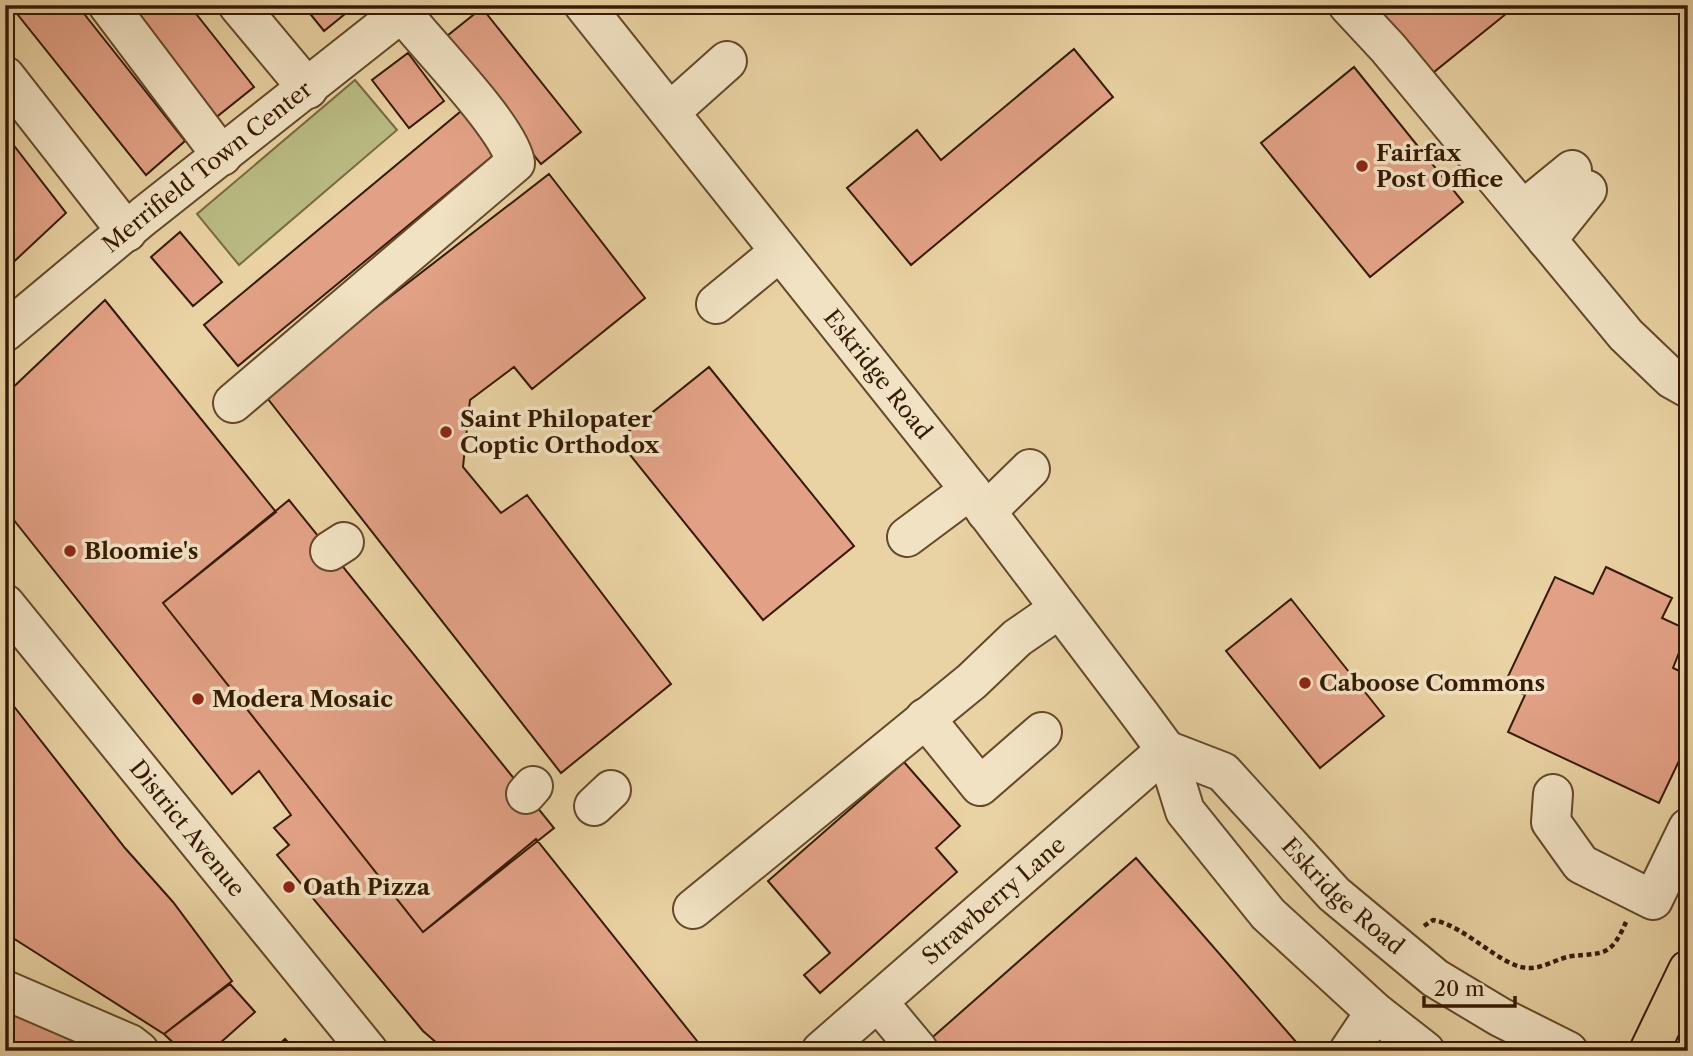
<svg xmlns="http://www.w3.org/2000/svg" width="1693" height="1056" font-family="'Libre Caslon Text',serif">
<rect width="100%" height="100%" fill="#e9d2a3"/>
<filter id="stains"><feTurbulence type="fractalNoise" baseFrequency=".00286" numOctaves="4"/><feColorMatrix values="0 0 0 0 .2 0 0 0 0 .09 0 0 0 0 .02 0 0 0 .5 -.17"/></filter>
<radialGradient id="worn" r=".72"><stop offset=".6" stop-color="#630" stop-opacity="0"/><stop offset="1" stop-color="#630" stop-opacity=".3"/></radialGradient>
<path fill="#b9bb83" stroke="#786b42" stroke-width="2" d="M 355,80 L 397,130 L 239,265 L 197,214 Z"/>
<path fill="#e2a186" stroke="#361b02" stroke-width="2" d="M 10,5 L 77,5 L 185,141 L 146,175 Z
M 123,5 L 189,5 L 254,87 L 214,119 Z
M 303,5 L 356,5 L 324,31 Z
M 1373,5 L 1517,5 L 1429,76 Z
M 482,8 L 581,132 L 541,164 L 442,40 Z
M 1074,49 L 1113,97 L 911,265 L 847,188 L 917,130 L 941,160 Z
M 408,53 L 444,101 L 409,128 L 372,80 Z
M 1354,67 L 1463,202 L 1370,277 L 1261,143 Z
M 466,107 L 501,149 L 238,366 L 204,325 Z
M 5,134 L 66,213 L 5,270 Z
M 549,174 L 645,298 L 532,389 L 514,367 L 470,400 L 463,467 L 501,513 L 527,495 L 671,684 L 561,773 L 264,394 Z
M 180,232 L 222,282 L 193,306 L 151,257 Z
M 105,300 L 276,512 L 163,603 L 423,932 L 536,839 L 705,1051 L 446,1051 L 423,1031 L 277,855 L 289,845 L 274,828 L 291,815 L 259,771 L 232,794 L 5,509 L 5,395 Z
M 709,367 L 854,546 L 763,620 L 618,440 Z
M 289,500 L 554,828 L 423,932 L 163,603 Z
M 1606,567 L 1672,598 L 1662,618 L 1688,630 L 1673,668 L 1688,675 L 1688,742 L 1659,803 L 1508,732 L 1525,695 L 1504,685 L 1555,577 L 1593,594 Z
M 1291,599 L 1384,716 L 1320,768 L 1226,651 Z
M 5,695 L 125,848 L 173,902 L 232,981 L 164,1034 L 5,933 Z
M 904,762 L 960,826 L 936,848 L 957,872 L 820,993 L 804,975 L 830,953 L 768,881 Z
M 1136,858 L 1304,1051 L 916,1051 L 918,1050 Z
M 230,984 L 255,1012 L 211,1051 L 182,1051 L 164,1034 Z
M 5,997 L 124,1051 L 5,1051 Z
M 285,1039 L 296,1051 L 272,1051 Z"/>
<g fill="none" stroke-linecap="round" stroke-linejoin="round">
<g stroke="#63492a" stroke-width="42">
<g id="minor">
<path d="M 108,5 L 222,156"/>
<path d="M 238,5 L 308,89"/>
<path id="s1" d="M 584,5 L 970,490 L 1141,716 L 1166,750 L 1185,811 L 1268,914 L 1375,1012 L 1425,1051"/>
<path d="M 1348,5 L 1388,48 L 1626,335 L 1672,379 L 1688,388"/>
<path d="M 5,76 L 127,232"/>
<path d="M 671,111 L 727,61"/>
<path d="M 1523,210 L 1572,170"/>
<path d="M 1547,240 L 1587,190"/>
<path d="M 716,304 L 778,253"/>
<path id="s2" d="M 5,332 L 144,216 L 411,5"/>
<path d="M 233,403 L 515,163 C 511,128 420,38 396,5"/>
<path d="M 986,512 L 1030,469"/>
<path d="M 907,537 L 970,490"/>
<path d="M 330,551 L 344,542"/>
<path id="s3" d="M 5,604 L 368,1051"/>
<path d="M 925,718 L 980,786 L 1042,732"/>
<path id="s4" d="M 1166,750 L 1223,772 L 1334,894 L 1435,978 L 1500,1017 L 1568,1051"/>
<path d="M 526,794 L 533,786"/>
<path d="M 1553,794 L 1551,822 L 1581,864 L 1653,900 L 1688,828"/>
<path d="M 594,806 L 611,790"/>
<path d="M 693,909 L 972,681 L 1017,638 L 1059,609"/>
<path d="M 5,990 L 130,1044 L 139,1051"/>
<path d="M 878,1002 L 918,1050"/>
<path id="s5" d="M 821,1051 L 1166,750"/>
<path d="M 1349,1051 L 1375,1012"/>
</g>
</g>
<g stroke="#361b02" stroke-width="42">
<path id="major" d="M 1649,1051 L 1688,970"/>
</g>
<path stroke="#361b02" stroke-width="4.5" stroke-dasharray="5 3.5" stroke-linecap="butt" d="M 1683,796 L 1688,787
M 1424,926 L 1433,920 C 1467,926 1502,969 1530,968 C 1544,968 1558,958 1572,956 C 1605,953 1611,956 1626,922"/>
<use href="#minor" stroke="#f1e2c3" stroke-width="38"/>
<use href="#major" stroke="#e9d2a3" stroke-width="38"/>
</g>
<g fill="#8f2418" stroke="#f1e2c3" stroke-width="2.5">
<circle cx="1362" cy="166" r="7"/>
<circle cx="446" cy="432" r="7"/>
<circle cx="70" cy="551" r="7"/>
<circle cx="1305" cy="683" r="7"/>
<circle cx="198" cy="699" r="7"/>
<circle cx="289" cy="887" r="7"/>
</g>
<g text-anchor="middle" stroke-width="7" stroke-linejoin="round" paint-order="stroke">
<g font-size="23" font-weight="bold" fill="#361b02" stroke="#f1e2c3" text-anchor="start">
<text x="1376" y="161">Fairfax<tspan x="1376" dy="26">Post Office</tspan></text>
<text x="460" y="427">Saint Philopater<tspan x="460" dy="26">Coptic Orthodox</tspan></text>
<text x="84" y="559">Bloomie's</text>
<text x="1319" y="691">Caboose Commons</text>
<text x="212" y="707">Modera Mosaic</text>
<text x="303" y="895">Oath Pizza</text>
</g>
<g font-size="23" fill="#361b02" stroke="#f1e2c3">
<text dy="8" stroke="none"><textPath href="#s2" startOffset="261">Merrifield Town Center</textPath></text>
<text dy="8" stroke="none"><textPath href="#s1" startOffset="472">Eskridge Road</textPath></text>
<text dy="8" stroke="none"><textPath href="#s3" startOffset="289">District Avenue</textPath></text>
<text dy="8" stroke="none"><textPath href="#s4" startOffset="234">Eskridge Road</textPath></text>
<text dy="8" stroke="none"><textPath href="#s5" startOffset="229">Strawberry Lane</textPath></text>
</g>
</g>
<rect width="1693" height="1056" fill="none" stroke="#e9d2a3" stroke-width="28"/>
<rect x="7" y="7" width="1679" height="1042" fill="none" stroke="#361b02" stroke-width="3.5"/>
<rect x="14" y="14" width="1665" height="1028" fill="none" stroke="#361b02" stroke-width="2"/>
<path d="M1424 996v10h91v-10" fill="none" stroke="#361b02" stroke-width="3.5"/>
<text x="1434" y="996" font-size="21" fill="#361b02" stroke="#f1e2c3" stroke-width="5" paint-order="stroke">20 m</text>
<rect width="100%" height="100%" filter="url(#stains)"/>
<rect width="100%" height="100%" fill="url(#worn)"/>
</svg>
